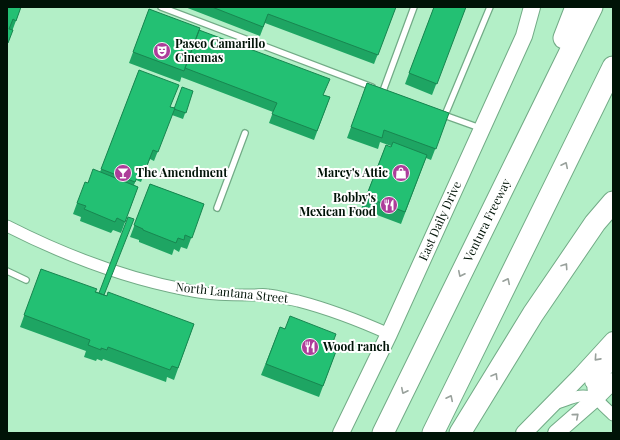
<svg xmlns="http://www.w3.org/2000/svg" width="620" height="440" font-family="'Playfair Display',serif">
<rect width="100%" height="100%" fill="#b3efc7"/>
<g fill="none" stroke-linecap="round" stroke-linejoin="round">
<g stroke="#72ab86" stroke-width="8">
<path id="lane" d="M 161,7 L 372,87
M 383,91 L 414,7
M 441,114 L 480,128
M 445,115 L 490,7
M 217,208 L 245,133
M 7,271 L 26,280"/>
</g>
<g stroke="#72ab86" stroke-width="13">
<path id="street" d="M 7,226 C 64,255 124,278 187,290 C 208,295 231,295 253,295 C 258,295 263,294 268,295 C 278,296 288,299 298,301 C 329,309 360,321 389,334
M 593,381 C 591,398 602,404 613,415
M 557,403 C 573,398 579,393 596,398"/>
</g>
<g stroke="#72ab86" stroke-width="18">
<g id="secondary">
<path d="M 593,381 L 613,359"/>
<path id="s1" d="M 341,433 L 389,334 L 524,36 L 532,7"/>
<path d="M 524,433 L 581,375 L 613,340"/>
<path d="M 556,433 L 596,398 L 613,381"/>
</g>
</g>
<g stroke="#72ab86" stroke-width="23">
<g id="highway">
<path d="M 564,38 L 576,7"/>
<path id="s2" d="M 383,433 L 592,7"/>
<path d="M 433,433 L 613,67"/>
<path d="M 460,433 L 533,314 L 595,223 L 613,202"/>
</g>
</g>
<use href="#lane" stroke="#fff" stroke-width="5.5"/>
<use href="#street" stroke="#fff" stroke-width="11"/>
<use href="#secondary" stroke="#fff" stroke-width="16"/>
<use href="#highway" stroke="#fff" stroke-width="21"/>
</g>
<path fill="#1ea563" d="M 7,7 L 21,7 L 7,45 Z
M 185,7 L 396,7 L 374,64 L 265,23 L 260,36 Z
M 434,7 L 466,7 L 432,95 L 405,84 Z
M 149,9 L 199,30 L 324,95 L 330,97 L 314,140 L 269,123 L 273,112 L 181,77 L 182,75 L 180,82 L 129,63 Z
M 139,70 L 171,107 L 175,108 L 193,91 L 183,119 L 172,115 L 154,161 L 150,159 L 141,182 L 136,180 L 134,185 L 138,187 L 121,233 L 113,230 L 111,233 L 80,221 L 81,217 L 73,214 L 77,203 L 88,183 L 100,172 Z
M 367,83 L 449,113 L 431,160 L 426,158 L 401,224 L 361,209 L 386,145 L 391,147 L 391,146 L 380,142 L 378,149 L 347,138 Z
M 150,184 L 204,204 L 187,249 L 181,247 L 179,252 L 174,249 L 172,255 L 139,242 L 139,240 L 130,237 Z
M 41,269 L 105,295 L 194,324 L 174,380 L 167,377 L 166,382 L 103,359 L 102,361 L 97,359 L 96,361 L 84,357 L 86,351 L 20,327 Z
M 280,327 L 333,343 L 333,346 L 338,346 L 319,397 L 261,375 Z"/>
<path fill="#23c073" stroke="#188650" d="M 7,7 L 21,7 L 16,21 L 13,19 L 9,29 L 13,30 L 8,43 L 7,43 Z
M 212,7 L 396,7 L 378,55 L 268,14 L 263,27 Z
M 434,7 L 466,7 L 437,84 L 409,73 Z
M 149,9 L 200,28 L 184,71 L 133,52 Z
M 199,30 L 330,79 L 323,95 L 330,97 L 317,131 L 272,114 L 277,103 L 185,68 Z
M 139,70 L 179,85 L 170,107 L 175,108 L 158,152 L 153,150 L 144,173 L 140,171 L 135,182 L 101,169 Z
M 367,83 L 449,113 L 436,149 L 384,130 L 382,138 L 351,127 Z
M 182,87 L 193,91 L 186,113 L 174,109 Z
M 393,142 L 427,155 L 405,212 L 366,197 L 386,145 L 391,147 Z
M 93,169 L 138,187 L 125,222 L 117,218 L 115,222 L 84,209 L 86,206 L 77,203 L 85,182 L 88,183 Z
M 150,184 L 204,204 L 192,238 L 185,235 L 184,240 L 178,238 L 176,243 L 143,230 L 143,229 L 134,225 Z
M 128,217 L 134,219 L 104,295 L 99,293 Z
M 41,269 L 97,289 L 95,292 L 107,296 L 108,292 L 194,324 L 178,368 L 172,366 L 170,370 L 108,347 L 107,350 L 101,348 L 101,350 L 88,345 L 90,340 L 24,315 Z
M 290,316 L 336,334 L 333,342 L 333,346 L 338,346 L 323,386 L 266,364 L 280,327 L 285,329 Z"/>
<defs><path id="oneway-chevron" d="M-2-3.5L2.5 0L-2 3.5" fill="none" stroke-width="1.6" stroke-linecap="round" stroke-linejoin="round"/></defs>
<g stroke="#99a19c">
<use href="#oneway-chevron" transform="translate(565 165) rotate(-64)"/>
<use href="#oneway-chevron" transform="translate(565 266) rotate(-56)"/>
<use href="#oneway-chevron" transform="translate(461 274) rotate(116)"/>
<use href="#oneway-chevron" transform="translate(507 281) rotate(-64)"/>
<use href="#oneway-chevron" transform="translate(597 358) rotate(132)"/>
<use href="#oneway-chevron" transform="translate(495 376) rotate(-59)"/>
<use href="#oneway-chevron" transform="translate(404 391) rotate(116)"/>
<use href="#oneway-chevron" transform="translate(450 398) rotate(-64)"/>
<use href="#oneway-chevron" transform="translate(576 416) rotate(-41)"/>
</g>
<defs>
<g id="theatre-disc" transform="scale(0.9)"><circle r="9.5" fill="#ad3d9a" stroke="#fff"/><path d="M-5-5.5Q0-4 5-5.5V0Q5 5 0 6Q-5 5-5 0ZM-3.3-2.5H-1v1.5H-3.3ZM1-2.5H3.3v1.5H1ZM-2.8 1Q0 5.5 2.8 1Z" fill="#fff"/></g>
<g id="bar-disc" transform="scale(0.9)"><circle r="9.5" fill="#ad3d9a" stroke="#fff"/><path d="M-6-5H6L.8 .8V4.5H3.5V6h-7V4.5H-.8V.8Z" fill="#fff"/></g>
<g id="shop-disc" transform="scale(0.9)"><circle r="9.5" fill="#ad3d9a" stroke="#fff"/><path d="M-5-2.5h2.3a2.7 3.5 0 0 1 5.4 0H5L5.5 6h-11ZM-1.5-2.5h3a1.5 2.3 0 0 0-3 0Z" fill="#fff"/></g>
<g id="restaurant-disc" transform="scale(0.9)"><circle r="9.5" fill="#ad3d9a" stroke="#fff"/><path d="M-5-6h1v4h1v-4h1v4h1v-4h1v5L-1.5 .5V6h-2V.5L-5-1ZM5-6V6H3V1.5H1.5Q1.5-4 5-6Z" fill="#fff"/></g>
</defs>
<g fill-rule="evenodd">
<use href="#theatre-disc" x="162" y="51"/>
<use href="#bar-disc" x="123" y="173"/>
<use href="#shop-disc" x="401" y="173"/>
<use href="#restaurant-disc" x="389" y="205"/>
<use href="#restaurant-disc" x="310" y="347"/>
</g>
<g text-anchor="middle" stroke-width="4" stroke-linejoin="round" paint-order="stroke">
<g font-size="12" font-weight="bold" fill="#001307" stroke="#fff" text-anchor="start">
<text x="175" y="48">Paseo Camarillo<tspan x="175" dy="14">Cinemas</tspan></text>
<text x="136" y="177">The Amendment</text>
<text x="388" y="177" text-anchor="end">Marcy's Attic</text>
<text x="376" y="202" text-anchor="end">Bobby's<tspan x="376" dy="14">Mexican Food</tspan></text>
<text x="323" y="351">Wood ranch</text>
</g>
<g font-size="12" fill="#001307" stroke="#fff">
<text dy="4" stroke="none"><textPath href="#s2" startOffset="237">Ventura Freeway</textPath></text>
<text dy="4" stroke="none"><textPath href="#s1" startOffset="234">East Daily Drive</textPath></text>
<text transform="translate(232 293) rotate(6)" y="4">North Lantana Street</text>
</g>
</g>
<rect width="620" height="440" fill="none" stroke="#001307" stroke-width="16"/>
</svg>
